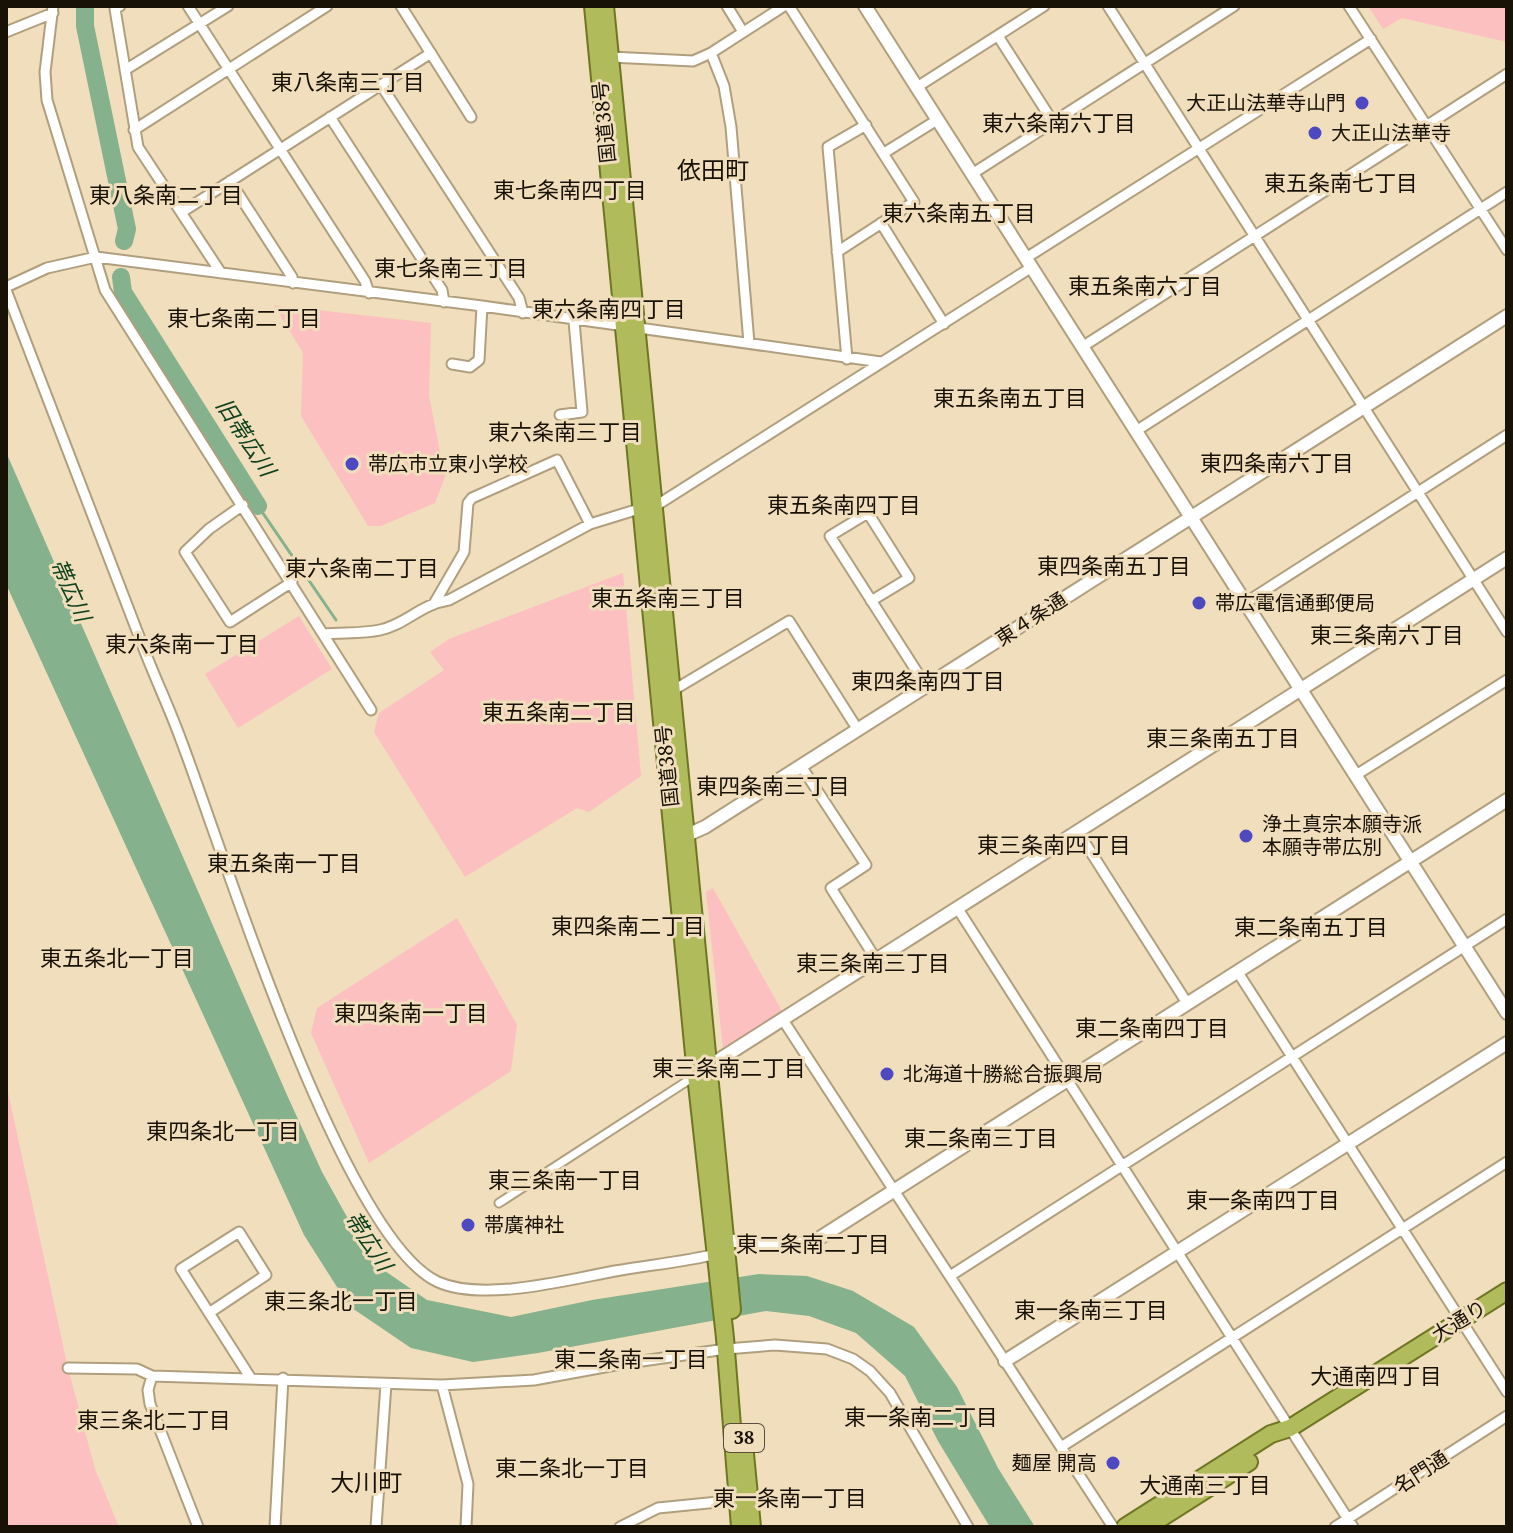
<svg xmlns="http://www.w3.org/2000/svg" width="1513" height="1533" font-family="'Noto Serif','Noto Sans JP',serif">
<rect width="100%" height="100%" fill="#f0debc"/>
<path fill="#fcc0c1" d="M 1368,6 L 1507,6 L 1507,42 L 1402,18 L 1383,29 Z
M 274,305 L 431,323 L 429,396 L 445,477 L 435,503 L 381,526 L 368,526 L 301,416 L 303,353 Z
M 623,573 L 641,776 L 589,812 L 577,808 L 465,877 L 374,732 L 379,713 L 444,670 L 430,652 L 449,639 Z
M 299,616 L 332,669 L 238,728 L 205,674 Z
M 713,888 L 782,1011 L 723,1049 L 706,892 Z
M 457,918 L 517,1025 L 511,1071 L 369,1163 L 311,1033 L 317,1008 Z
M 6,1083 L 68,1368 L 95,1469 L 119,1527 L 6,1527 Z"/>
<path fill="#85b18d" d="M 6,452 L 287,1095 L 322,1172 L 372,1262 L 427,1300 L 511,1317 L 592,1300 L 759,1274 L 807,1276 L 853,1291 L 914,1327 L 957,1387 L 998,1468 L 1035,1527 L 990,1527 L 938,1441 L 905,1376 L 856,1333 L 809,1316 L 766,1311 L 538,1353 L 473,1362 L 411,1348 L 349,1306 L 304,1235 L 6,584 Z"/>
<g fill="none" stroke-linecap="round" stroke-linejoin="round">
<path stroke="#85b18d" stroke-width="3" d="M 258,506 L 336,620"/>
<path stroke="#85b18d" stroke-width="18" d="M 85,6 L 85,26 L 127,229 L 124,241
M 121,277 L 123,292 L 258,506"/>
<g stroke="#b09f7e" stroke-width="11">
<path id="pedestrian" d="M 499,1203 L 695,1076"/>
</g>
<g stroke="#b09f7e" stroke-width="13">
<path id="minor" d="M 53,6 L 45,72 L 47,100 L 105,290 L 371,710
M 120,6 L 115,9 L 138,147 L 221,273
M 188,6 L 365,281 L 369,293
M 401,6 L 471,117
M 727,6 L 743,32
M 789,6 L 914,202 L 837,252
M 1108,6 L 1507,632
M 1349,6 L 1507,250
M 6,32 L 53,13
M 998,36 L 1053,122
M 711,53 L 724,86 L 731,127 L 749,343
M 610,57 L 693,61 L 711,53 L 784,6
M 125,70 L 228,6
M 381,85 L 519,298 L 523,313
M 917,87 L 1044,6
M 330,117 L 442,290 L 444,302
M 134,130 L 327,6
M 884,153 L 937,120
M 972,174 L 1234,6
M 230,181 L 292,277 L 293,283
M 182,212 L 431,53
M 881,223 L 944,324
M 1026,258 L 1371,39
M 6,287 L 47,268 L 96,257 L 482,306 L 881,362
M 6,290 C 52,408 96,526 142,644 C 154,676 169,707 181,740 C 222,847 342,1238 438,1282 C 483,1302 567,1280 615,1271 C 649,1265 683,1262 717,1254
M 1082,347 L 1507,74
M 847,359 L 828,147 L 866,125
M 452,364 L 470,367 L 479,360 L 482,306
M 560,415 L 582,412 L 574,321
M 1136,431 L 1507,192
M 243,505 L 209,529 L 185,552 L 230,622 L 292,582
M 654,507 L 1032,267
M 871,601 L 909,578 L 868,513 L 830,536 L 926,686
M 435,602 L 464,552 L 468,503 L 472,498 L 557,460 L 590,524
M 1245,603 L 1507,435
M 323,634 C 342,632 362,634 380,630 C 405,625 421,604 449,600 L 590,524 L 642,508
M 672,691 L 789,621 L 858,730
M 801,766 L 866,865 L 831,888 L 877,961
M 1356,775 L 1507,680
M 1078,832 L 1187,1003
M 958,909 L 1353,1527
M 1237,971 L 1507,1392
M 783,1020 L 1113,1527
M 950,1276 L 1507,919
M 209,1313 L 266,1275 L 239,1232 L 181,1269 L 250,1377
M 68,1368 L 137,1369 L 152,1376 L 442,1385 L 534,1380 L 621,1364 L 726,1349 L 775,1345 L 827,1349 L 853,1359 L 870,1371 L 890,1393 L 968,1527
M 152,1376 L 148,1390 L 150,1404 L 198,1527
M 442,1385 L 468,1484 L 466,1527
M 1061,1447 L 1507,1162
M 275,1527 L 283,1378
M 376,1527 L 386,1384
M 620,1527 L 658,1508 L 738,1500
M 1335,1527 L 1507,1416"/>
</g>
<g stroke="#b09f7e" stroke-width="16">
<path id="tertiary" d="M 865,6 L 1507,1013
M 678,839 L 705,827 L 1507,316
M 703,1070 L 1507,558
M 720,1241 C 750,1238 791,1252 818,1239 L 1507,800
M 1005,1361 L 1507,1043"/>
</g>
<g stroke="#6e7623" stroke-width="20">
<path id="trunk" d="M 593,6 L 696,1075 L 725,1338 L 740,1527
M 605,6 L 732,1310
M 743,1433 L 752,1527
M 1125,1527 L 1271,1434 L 1290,1428 L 1507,1291
M 1147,1527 L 1249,1462"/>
</g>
<use href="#pedestrian" stroke="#fff" stroke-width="7"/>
<use href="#minor" stroke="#fff" stroke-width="9"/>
<use href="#tertiary" stroke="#fff" stroke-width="12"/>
<use href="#trunk" stroke="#b0bc5c" stroke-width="16"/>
</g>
<g fill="#4e49c0" stroke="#f0debc" stroke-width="3">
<circle cx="1362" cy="103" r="8"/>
<circle cx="1315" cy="133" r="8"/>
<circle cx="352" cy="464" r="8"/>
<circle cx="1199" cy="603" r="8"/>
<circle cx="1246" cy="836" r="8"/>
<circle cx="887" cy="1074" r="8"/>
<circle cx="468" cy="1225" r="8"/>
<circle cx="1113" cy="1463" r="8"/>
</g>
<g text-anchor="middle" stroke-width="6" stroke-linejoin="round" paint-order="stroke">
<rect fill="#f0debc" stroke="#594e3d" stroke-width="2" x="724" y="1424" width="40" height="28" rx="6"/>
<g font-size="18" font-weight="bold" fill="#181106">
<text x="744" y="1444">38</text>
</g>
<g font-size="20" fill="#181106" stroke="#f0debc" text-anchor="start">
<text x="1346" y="110" text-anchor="end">大正山法華寺山門</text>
<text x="1331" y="140">大正山法華寺</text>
<text x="368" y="471">帯広市立東小学校</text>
<text x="1215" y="610">帯広電信通郵便局</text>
<text x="1262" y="831">浄土真宗本願寺派<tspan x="1262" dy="23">本願寺帯広別</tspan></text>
<text x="903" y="1081">北海道十勝総合振興局</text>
<text x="484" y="1232">帯廣神社</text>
<text x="1097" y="1470" text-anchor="end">麺屋 開高</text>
</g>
<g font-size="20" fill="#181106" stroke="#f0debc">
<text transform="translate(604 122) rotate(-96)" y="7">国道38号</text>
<text transform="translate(1031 619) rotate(-33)" y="7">東４条通</text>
<text transform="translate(667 766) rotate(-96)" y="7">国道38号</text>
<text transform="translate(1459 1321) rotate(-32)" y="7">大通り</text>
<text transform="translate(1421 1472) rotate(-33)" y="7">名門通</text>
</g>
<g font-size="22" fill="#181106" stroke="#f0debc">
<text x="348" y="90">東八条南三丁目</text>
<text x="1059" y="131">東六条南六丁目</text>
<text x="1341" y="191">東五条南七丁目</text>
<text x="570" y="198">東七条南四丁目</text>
<text x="166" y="203">東八条南二丁目</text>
<text x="959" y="221">東六条南五丁目</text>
<text x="451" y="276">東七条南三丁目</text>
<text x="1145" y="294">東五条南六丁目</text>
<text x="609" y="317">東六条南四丁目</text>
<text x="244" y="326">東七条南二丁目</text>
<text x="1010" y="406">東五条南五丁目</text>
<text x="565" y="440">東六条南三丁目</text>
<text x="1277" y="471">東四条南六丁目</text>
<text x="844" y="513">東五条南四丁目</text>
<text x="1114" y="574">東四条南五丁目</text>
<text x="362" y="576">東六条南二丁目</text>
<text x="668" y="606">東五条南三丁目</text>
<text x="1387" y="643">東三条南六丁目</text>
<text x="182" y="652">東六条南一丁目</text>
<text x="928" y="689">東四条南四丁目</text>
<text x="559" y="720">東五条南二丁目</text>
<text x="1223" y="746">東三条南五丁目</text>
<text x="773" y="794">東四条南三丁目</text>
<text x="1054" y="853">東三条南四丁目</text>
<text x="284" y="871">東五条南一丁目</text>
<text x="628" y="934">東四条南二丁目</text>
<text x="1311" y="935">東二条南五丁目</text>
<text x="117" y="966">東五条北一丁目</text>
<text x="873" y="971">東三条南三丁目</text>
<text x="411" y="1021">東四条南一丁目</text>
<text x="1152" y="1036">東二条南四丁目</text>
<text x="729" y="1076">東三条南二丁目</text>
<text x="223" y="1139">東四条北一丁目</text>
<text x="981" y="1146">東二条南三丁目</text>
<text x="565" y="1188">東三条南一丁目</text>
<text x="1263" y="1208">東一条南四丁目</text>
<text x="813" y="1252">東二条南二丁目</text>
<text x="341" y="1309">東三条北一丁目</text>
<text x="1091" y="1318">東一条南三丁目</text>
<text x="631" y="1367">東二条南一丁目</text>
<text x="1376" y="1384">大通南四丁目</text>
<text x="921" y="1425">東一条南二丁目</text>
<text x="154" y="1428">東三条北二丁目</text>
<text x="572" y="1476">東二条北一丁目</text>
<text x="1205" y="1493">大通南三丁目</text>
<text x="790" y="1506">東一条南一丁目</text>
</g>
<g font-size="22" font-style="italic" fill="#0f411d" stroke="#f0debc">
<text transform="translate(246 437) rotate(57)" y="8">旧帯広川</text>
<text transform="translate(71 590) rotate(66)" y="8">帯広川</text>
<text transform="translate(369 1241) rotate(57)" y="8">帯広川</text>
</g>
<g font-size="24" fill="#181106" stroke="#f0debc">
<text x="713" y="179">依田町</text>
<text x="366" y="1491">大川町</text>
</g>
</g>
<rect width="1513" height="1533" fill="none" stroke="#181106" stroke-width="16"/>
</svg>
